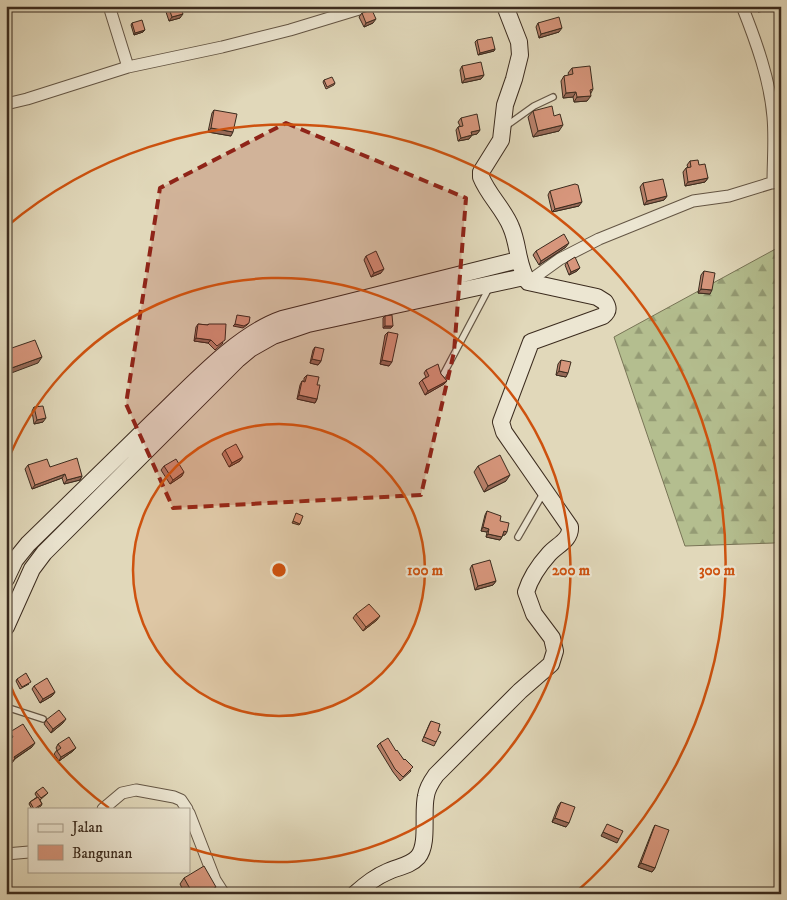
<svg xmlns="http://www.w3.org/2000/svg" width="787" height="900" font-family="'IM FELL DW Pica',serif">
<defs>
<pattern id="forest-firs" width="22" height="20" patternUnits="userSpaceOnUse" patternTransform="scale(1.25)"><rect width="22" height="20" fill="#b4be8f"/><path d="M5 1l3.5 6h-7zM16 11l3.5 6h-7z" fill="#949b74"/></pattern>
</defs>
<rect width="100%" height="100%" fill="#e1d8ba"/>
<filter id="stains"><feTurbulence type="fractalNoise" baseFrequency=".004" numOctaves="4"/><feColorMatrix values="0 0 0 0 .2 0 0 0 0 .09 0 0 0 0 .02 0 0 0 .5 -.17"/></filter>
<radialGradient id="worn" r=".72"><stop offset=".6" stop-color="#630" stop-opacity="0"/><stop offset="1" stop-color="#630" stop-opacity=".3"/></radialGradient>
<path fill="url(#forest-firs)" stroke="#787456" d="M 781,246 L 781,541 L 774,543 L 685,546 L 614,337 Z"/>
<g fill="none" stroke-linecap="round" stroke-linejoin="round">
<g stroke="#645645" stroke-width="8">
<path id="lane" d="M 506,126 L 534,106 L 553,97
M 443,375 L 489,288
M 518,537 L 544,492
M 6,707 L 43,719"/>
</g>
<g stroke="#645645" stroke-width="13">
<path id="street" d="M 109,6 L 128,67
M 742,6 C 756,41 770,80 773,117 C 775,139 773,161 773,183
M 6,104 L 27,99 L 128,67 L 222,47 L 290,30 L 369,6
M 528,282 L 560,259 L 599,239 L 693,201 L 729,196 L 781,180
M 103,809 L 122,793 L 136,790 L 174,797 L 181,800 L 187,809
M 189,813 L 215,880 L 224,894
M 6,854 L 29,852"/>
</g>
<g stroke="#3b2b1e" stroke-width="18">
<path id="secondary" d="M 6,579 L 15,560 L 28,544 C 70,503 112,462 154,421 C 190,387 236,335 282,319 L 518,260
M 6,627 L 32,569 L 44,553 L 238,359 L 250,349 L 273,336 L 308,324 L 524,277
M 355,894 C 365,885 375,877 387,872 C 397,867 410,866 418,857 C 429,844 422,813 426,796 C 427,788 431,782 436,775 L 520,691 L 551,664 L 555,651 L 552,638 L 534,614 L 526,592 C 530,579 540,564 549,554 C 557,545 571,540 570,527 L 504,432 L 501,422 L 531,342 L 603,316 C 608,312 609,308 605,302 L 597,297 L 528,282 C 517,265 519,245 511,227 C 504,209 488,195 481,177 L 481,172 L 501,140 L 505,105 L 514,79 L 520,55 L 519,42 L 505,6"/>
</g>
<use href="#lane" stroke="#ece6d2" stroke-width="5.5"/>
<use href="#street" stroke="#ece6d2" stroke-width="11"/>
<use href="#secondary" stroke="#ece6d2" stroke-width="16"/>
</g>
<path fill="#b9816b" stroke="#3b2b1e" d="M 167,6 L 180,6 L 180,18 L 169,21 L 165,9 Z
M 757,6 L 773,6 L 770,10 L 758,12 Z
M 362,13 L 373,23 L 364,27 L 359,17 Z
M 132,23 L 145,30 L 143,32 L 134,35 L 131,25 Z
M 538,23 L 559,32 L 539,38 L 536,27 Z
M 477,40 L 495,49 L 494,51 L 478,55 L 475,42 Z
M 462,66 L 484,75 L 481,79 L 462,83 L 460,70 Z
M 572,68 L 593,89 L 587,101 L 574,102 L 573,97 L 563,98 L 561,81 L 564,76 L 569,75 L 568,73 Z
M 324,80 L 335,83 L 334,85 L 326,89 L 323,82 Z
M 214,110 L 231,136 L 208,132 L 212,113 Z
M 533,111 L 554,116 L 559,131 L 533,137 L 528,117 Z
M 461,118 L 480,130 L 477,134 L 472,135 L 469,139 L 458,141 L 456,130 L 458,127 L 460,126 L 458,122 Z
M 690,161 L 699,165 L 708,178 L 705,182 L 685,186 L 683,172 L 686,168 L 688,168 L 687,165 Z
M 643,183 L 667,196 L 664,200 L 644,205 L 640,187 Z
M 550,191 L 579,206 L 552,212 L 548,195 Z
M 566,247 L 539,265 L 533,255 L 536,251 Z
M 366,256 L 381,273 L 371,277 L 364,260 Z
M 567,262 L 580,268 L 577,271 L 569,275 L 565,265 Z
M 704,271 L 710,294 L 698,293 L 701,275 Z
M 385,316 L 393,326 L 391,328 L 383,328 L 383,318 Z
M 198,324 L 207,325 L 209,324 L 223,343 L 215,350 L 208,343 L 194,341 L 196,327 Z
M 388,332 L 389,366 L 380,364 L 385,335 Z
M 315,347 L 321,361 L 318,365 L 310,363 L 313,350 Z
M 561,360 L 566,377 L 556,375 L 558,364 Z
M 426,370 L 441,374 L 447,381 L 444,384 L 425,395 L 419,383 L 422,380 L 426,377 L 424,373 Z
M 307,375 L 317,385 L 317,399 L 315,403 L 297,399 L 300,385 L 302,381 L 304,381 L 304,378 Z
M 34,407 L 43,422 L 34,424 L 32,411 Z
M 225,450 L 240,461 L 229,467 L 222,454 Z
M 28,465 L 50,467 L 82,476 L 80,480 L 64,484 L 62,478 L 32,489 L 25,469 Z
M 164,466 L 182,476 L 170,484 L 161,470 Z
M 478,466 L 506,481 L 484,492 L 474,472 Z
M 487,511 L 500,521 L 505,535 L 503,535 L 500,540 L 486,537 L 487,532 L 481,531 L 485,515 Z
M 472,565 L 496,581 L 493,585 L 475,590 L 470,569 Z
M 356,614 L 377,620 L 363,631 L 353,618 Z
M 17,679 L 29,684 L 20,689 L 16,681 Z
M 34,686 L 55,692 L 52,696 L 40,703 L 32,689 Z
M 46,720 L 63,723 L 51,733 L 44,724 Z
M 431,721 L 438,731 L 436,742 L 434,746 L 422,741 L 429,725 Z
M 10,732 L 32,747 L 15,759 L 12,763 L 9,765 L 10,767 L 7,770 L 10,740 L 7,736 Z
M 380,743 L 396,751 L 404,760 L 411,771 L 400,781 L 393,772 L 377,746 Z
M 58,744 L 76,748 L 73,751 L 59,761 L 54,754 L 57,750 L 56,748 Z
M 36,792 L 48,793 L 40,800 L 42,804 L 41,806 L 36,809 L 32,809 L 29,804 L 30,802 L 37,797 L 35,794 Z
M 561,802 L 566,827 L 552,822 L 558,806 Z
M 655,825 L 655,868 L 652,872 L 638,867 L 653,829 Z
M 184,878 L 216,887 L 210,894 L 185,894 L 180,884 Z"/>
<path fill="#966957" stroke="#3b2b1e" d="M 771,6 L 773,6 L 770,10 L 758,12 L 761,9 Z
M 183,14 L 180,18 L 169,21 L 172,17 Z
M 376,19 L 373,23 L 364,27 L 366,23 Z
M 562,28 L 559,32 L 539,38 L 541,34 Z
M 145,30 L 143,32 L 134,35 L 135,33 Z
M 495,49 L 494,51 L 478,55 L 480,53 Z
M 484,75 L 481,79 L 462,83 L 465,79 Z
M 576,92 L 573,97 L 563,98 L 566,93 Z
M 591,96 L 587,101 L 574,102 L 577,97 Z
M 563,125 L 559,131 L 533,137 L 538,131 Z
M 211,128 L 233,132 L 231,136 L 208,132 Z
M 480,130 L 477,134 L 468,136 L 471,132 Z
M 472,135 L 469,139 L 458,141 L 461,138 Z
M 708,178 L 705,182 L 685,186 L 688,182 Z
M 667,196 L 664,200 L 644,205 L 647,201 Z
M 582,202 L 579,206 L 552,212 L 555,209 Z
M 569,243 L 566,247 L 539,265 L 541,261 Z
M 580,268 L 577,271 L 569,275 L 571,272 Z
M 384,269 L 381,273 L 371,277 L 374,273 Z
M 701,289 L 712,290 L 710,294 L 698,293 Z
M 249,323 L 247,325 L 243,328 L 233,326 L 235,324 Z
M 385,326 L 393,326 L 391,328 L 383,328 Z
M 196,338 L 211,340 L 208,343 L 194,341 Z
M 42,357 L 38,363 L 6,375 L 6,370 Z
M 312,359 L 321,361 L 318,365 L 310,363 Z
M 382,360 L 392,362 L 389,366 L 380,364 Z
M 559,371 L 568,373 L 566,377 L 556,375 Z
M 447,381 L 444,384 L 425,395 L 428,391 Z
M 299,395 L 317,399 L 315,403 L 297,399 Z
M 46,418 L 43,422 L 34,424 L 37,420 Z
M 243,457 L 240,461 L 229,467 L 232,463 Z
M 184,472 L 182,476 L 170,484 L 173,480 Z
M 65,474 L 62,478 L 32,489 L 35,485 Z
M 510,475 L 506,481 L 484,492 L 488,486 Z
M 82,476 L 80,480 L 64,484 L 67,480 Z
M 293,521 L 300,524 L 299,525 L 292,523 Z
M 483,527 L 489,529 L 487,532 L 481,531 Z
M 504,531 L 507,532 L 505,535 L 501,535 Z
M 488,534 L 502,537 L 500,540 L 486,537 Z
M 496,581 L 493,585 L 475,590 L 478,586 Z
M 380,616 L 377,620 L 363,631 L 366,627 Z
M 55,692 L 52,696 L 40,703 L 43,699 Z
M 66,719 L 63,723 L 51,733 L 53,729 Z
M 35,743 L 32,747 L 11,761 L 14,757 Z
M 76,748 L 73,751 L 59,761 L 61,757 Z
M 555,818 L 569,823 L 566,827 L 552,822 Z
M 603,832 L 619,839 L 617,843 L 601,836 Z
M 641,863 L 655,868 L 652,872 L 638,867 Z
M 216,887 L 210,894 L 204,894 Z"/>
<path fill="#d7967c" stroke="#3b2b1e" d="M 168,6 L 180,6 L 183,14 L 172,17 Z
M 760,6 L 771,6 L 761,9 Z
M 372,10 L 376,19 L 366,23 L 362,13 Z
M 559,17 L 562,28 L 541,34 L 538,23 Z
M 142,20 L 145,30 L 135,33 L 132,23 Z
M 492,37 L 495,49 L 480,53 L 477,40 Z
M 481,62 L 484,75 L 465,79 L 462,66 Z
M 590,66 L 593,89 L 590,90 L 591,96 L 577,97 L 576,92 L 566,93 L 564,76 L 573,74 L 572,68 Z
M 332,77 L 335,83 L 327,87 L 324,80 Z
M 552,106 L 554,116 L 560,114 L 563,125 L 538,131 L 533,111 Z
M 214,110 L 237,114 L 233,132 L 211,128 Z
M 477,114 L 480,130 L 471,132 L 472,135 L 461,138 L 458,127 L 463,126 L 461,118 Z
M 698,160 L 699,165 L 705,164 L 708,178 L 688,182 L 686,168 L 691,167 L 690,161 Z
M 663,179 L 667,196 L 647,201 L 643,183 Z
M 575,184 L 578,185 L 582,202 L 555,209 L 550,191 Z
M 564,234 L 569,243 L 541,261 L 536,251 Z
M 376,251 L 384,269 L 374,273 L 366,256 Z
M 575,257 L 580,268 L 571,272 L 567,262 Z
M 704,271 L 715,273 L 712,290 L 701,289 Z
M 237,315 L 250,317 L 249,323 L 244,326 L 235,324 Z
M 392,315 L 393,326 L 385,326 L 385,316 Z
M 198,324 L 208,325 L 209,324 L 226,324 L 225,340 L 217,346 L 211,340 L 196,338 Z
M 388,332 L 398,334 L 392,362 L 382,360 Z
M 35,340 L 42,357 L 6,370 L 6,350 Z
M 315,347 L 324,349 L 321,361 L 312,359 Z
M 561,360 L 571,362 L 568,373 L 559,371 Z
M 438,364 L 441,374 L 447,381 L 428,391 L 422,380 L 429,376 L 426,370 Z
M 307,375 L 319,377 L 317,385 L 320,385 L 317,399 L 299,395 L 302,381 L 305,382 Z
M 43,406 L 46,418 L 37,420 L 34,407 Z
M 236,444 L 243,457 L 232,463 L 225,450 Z
M 500,455 L 510,475 L 488,486 L 478,466 Z
M 77,458 L 82,476 L 67,480 L 65,474 L 35,485 L 28,465 L 47,459 L 50,467 Z
M 176,459 L 184,472 L 173,480 L 164,466 Z
M 487,511 L 501,516 L 500,521 L 509,523 L 507,532 L 504,531 L 502,537 L 488,534 L 489,529 L 483,527 Z
M 296,513 L 303,516 L 300,524 L 293,521 Z
M 490,560 L 496,581 L 478,586 L 472,565 Z
M 369,604 L 380,616 L 366,627 L 356,614 Z
M 26,673 L 31,682 L 22,687 L 17,679 Z
M 47,678 L 55,692 L 43,699 L 34,686 Z
M 59,710 L 66,719 L 53,729 L 46,720 Z
M 431,721 L 440,724 L 438,731 L 441,732 L 436,742 L 424,737 Z
M 23,724 L 35,743 L 14,757 L 15,759 L 8,764 L 10,767 L 7,769 L 8,771 L 6,773 L 6,743 L 13,737 L 10,732 Z
M 69,737 L 76,748 L 61,757 L 57,751 L 61,748 L 58,744 Z
M 388,738 L 396,751 L 397,750 L 404,760 L 405,759 L 413,767 L 403,777 L 395,769 L 380,743 Z
M 43,787 L 48,793 L 41,798 L 36,792 Z
M 38,797 L 42,804 L 34,809 L 30,802 Z
M 561,802 L 575,807 L 569,823 L 555,818 Z
M 607,824 L 623,831 L 619,839 L 603,832 Z
M 655,825 L 669,830 L 655,868 L 641,863 Z
M 204,866 L 216,887 L 204,894 L 193,894 L 184,878 Z
M 332,889 L 336,894 L 326,894 Z"/>
<path fill="#8f2418" fill-opacity="0.2" stroke="#8f2418" stroke-width="4" stroke-dasharray="10 6" stroke-linejoin="round" d="M 286,123 L 466,198 L 454,352 L 421,495 L 173,508 L 126,404 L 160,188 Z"/>
<circle cx="279" cy="570" r="146" fill="#ce520f" fill-opacity=".12"/>
<g fill="none" stroke="#ce520f" stroke-width="2.5">
<circle cx="279" cy="570" r="146"/>
<path d="M109 808A292 292 0 0 1 6 675M6 465A292 292 0 1 1 189 848"/>
<path d="M6 227A438 438 0 0 1 575 893"/>
</g>
<circle cx="279" cy="570" r="8" fill="#ce520f" stroke="#ece6d2" stroke-width="2.5"/>
<g font-size="15" text-anchor="middle" font-weight="bold" fill="#ce520f" stroke="#ece6d2" stroke-width="4.5" stroke-linejoin="round" paint-order="stroke">
<text x="425" y="575">100 m</text>
<text x="571" y="575">200 m</text>
<text x="717" y="575">300 m</text>
</g>
<rect width="787" height="900" fill="none" stroke="#e1d8ba" stroke-width="25"/>
<rect x="8" y="8" width="772" height="885" fill="none" stroke="#3b2b1e" stroke-width="2.5"/>
<rect x="12" y="12" width="762" height="875" fill="none" stroke="#3b2b1e"/>
<rect x="28" y="808" width="162" height="65" fill="#ece6d2" stroke="#a59b8a"/>
<rect x="38" y="824" width="25" height="8" fill="#ece6d2" stroke="#a59b8a"/>
<text x="72" y="832" font-size="15" fill="#3b2b1e">Jalan</text>
<rect x="38" y="845" width="25" height="15" fill="#d7967c" stroke="#a59b8a"/>
<text x="72" y="858" font-size="15" fill="#3b2b1e">Bangunan</text>
<rect width="100%" height="100%" filter="url(#stains)"/>
<rect width="100%" height="100%" fill="url(#worn)"/>
</svg>
